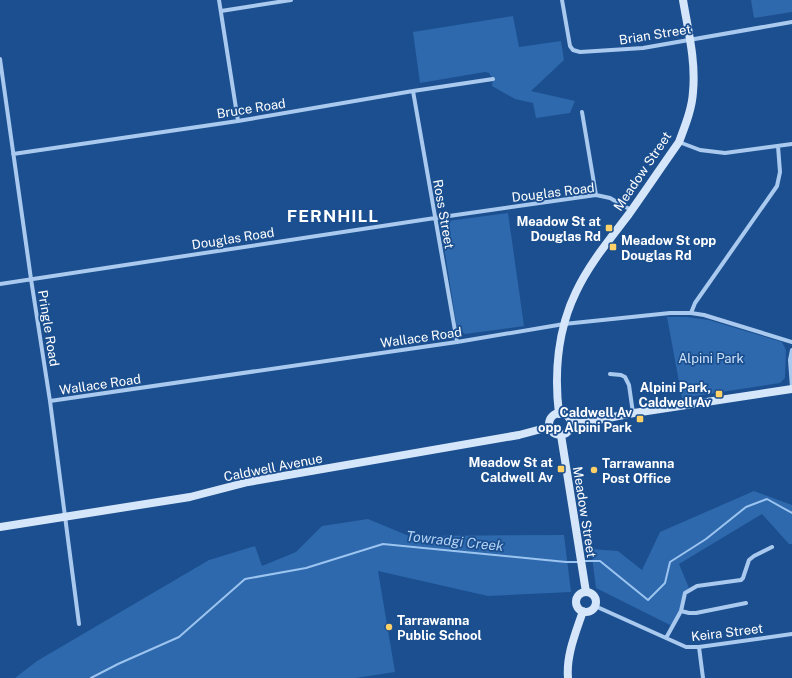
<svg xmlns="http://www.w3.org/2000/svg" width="792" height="678" font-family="'Public Sans',sans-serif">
<rect width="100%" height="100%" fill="#1b4f8f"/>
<path fill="#2e69ad" d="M 751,0 L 792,0 L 792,12 L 754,18 Z
M 513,16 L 519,47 L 561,41 L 564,60 L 531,91 L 575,101 L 570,113 L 536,118 L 533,103 L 515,99 L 492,86 L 493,79 L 489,73 L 485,72 L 420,83 L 413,32 Z
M 508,213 L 524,326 L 465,334 L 457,328 L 440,222 Z
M 667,317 L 686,317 L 709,320 L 782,342 L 786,350 L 785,378 L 780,383 L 682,398 Z
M 754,491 L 792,505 L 792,544 L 789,544 L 762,514 L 679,564 L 689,588 L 685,593 L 684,602 L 672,626 L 596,588 L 591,549 L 618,551 L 642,570 L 660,532 Z
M 368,519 L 409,536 L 564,535 L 571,592 L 488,596 L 378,571 L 395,672 L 356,678 L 15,678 L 37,661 L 209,560 L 255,546 L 262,566 L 296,552 L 322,526 Z"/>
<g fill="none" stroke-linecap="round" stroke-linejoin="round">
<path stroke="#9cc4f0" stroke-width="2" d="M 583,561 L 600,561 L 648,600 L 665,583 L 670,562 L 706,539 L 746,507 L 767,499 L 792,513
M 91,678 L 118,664 L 179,637 L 245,579 L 306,568 L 383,544 L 566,562 L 579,562"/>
<path stroke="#a9c9ee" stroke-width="4" d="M 219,0 L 238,121
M 562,0 L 570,46 L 573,50 L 580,52 L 643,48 L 792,22
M 221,11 L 291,0
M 0,59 L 31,279 L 50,401 L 79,624
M 413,91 L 457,342
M 582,112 L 596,195
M 679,142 L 700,150 L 725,153 L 792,144
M 13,154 L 238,121 L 413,91 L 493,79
M 0,284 L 435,218 L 596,195 L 610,198 L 631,210
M 691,313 L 695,303 L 777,186 L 780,172 L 778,146
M 792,350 L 790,360 L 792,387
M 610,374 L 621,375 L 625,377 L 629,385 L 633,413
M 50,401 L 457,342 L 564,324 L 670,313 L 691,313 L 704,315 L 792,342
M 595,606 L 686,647 L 699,647 L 792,634
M 681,611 L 689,613 L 696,613 L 746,603
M 666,638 L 681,611 L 685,593 L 697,586 L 741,580 L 743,578 L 749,560 L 754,556 L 772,547
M 699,647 L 703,678"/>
<path stroke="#d6e6fa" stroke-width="8" d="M549 424a11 11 0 1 1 22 0a11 11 0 1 1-22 0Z
M 559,414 C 554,373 558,329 576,292 C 589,264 610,239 629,214 C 646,190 662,166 679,142 C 685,126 692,109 693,92 C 696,61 688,30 683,0
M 571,422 L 582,423 L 634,413 L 792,389
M 561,435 L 586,592
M 0,527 L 190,497 L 248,482 L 519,435 L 549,427
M576 602a10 10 0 1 1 20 0a10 10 0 1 1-20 0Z
M 568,678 C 566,655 576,632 583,611"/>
</g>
<g fill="#ffd166" stroke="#1b4f8f" stroke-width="1.5">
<rect x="605" y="224" width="8" height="8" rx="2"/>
<rect x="609" y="243" width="8" height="8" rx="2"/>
<rect x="715" y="390" width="8" height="8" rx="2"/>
<rect x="636" y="415" width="8" height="8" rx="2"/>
<rect x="557" y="465" width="8" height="8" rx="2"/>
<circle cx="594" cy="470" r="4"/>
<circle cx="389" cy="627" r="4"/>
</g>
<g text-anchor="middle" stroke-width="3.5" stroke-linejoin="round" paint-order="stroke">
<g font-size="13" fill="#fff" stroke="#1b4f8f">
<text transform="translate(655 34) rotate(-9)" y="5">Brian Street</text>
<text transform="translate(251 108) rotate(-9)" y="5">Bruce Road</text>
<text transform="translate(642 171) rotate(-56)" y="5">Meadow Street</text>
<text transform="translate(553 192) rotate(-7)" y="5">Douglas Road</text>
<text transform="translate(444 214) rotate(80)" y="5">Ross Street</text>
<text transform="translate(233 238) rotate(-9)" y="5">Douglas Road</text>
<text transform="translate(49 328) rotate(81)" y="5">Pringle Road</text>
<text transform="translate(421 337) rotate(-8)" y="5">Wallace Road</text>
<text transform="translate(100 384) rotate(-8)" y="5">Wallace Road</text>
<text transform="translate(273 467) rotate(-11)" y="5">Caldwell Avenue</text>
<text transform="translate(585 512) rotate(81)" y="5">Meadow Street</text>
<text transform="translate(727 632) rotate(-7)" y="5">Keira Street</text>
</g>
<g font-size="13" font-weight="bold" fill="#fff" stroke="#1b4f8f" text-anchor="end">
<text x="601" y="226">Meadow St at<tspan x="601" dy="15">Douglas Rd</tspan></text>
<text x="621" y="245" text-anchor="start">Meadow St opp<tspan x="621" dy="15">Douglas Rd</tspan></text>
<text x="711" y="392">Alpini Park,<tspan x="711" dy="15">Caldwell Av</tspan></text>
<text x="632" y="417">Caldwell Av<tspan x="632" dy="15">opp Alpini Park</tspan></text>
<text x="553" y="467">Meadow St at<tspan x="553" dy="15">Caldwell Av</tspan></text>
<text x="602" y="468" text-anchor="start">Tarrawanna<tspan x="602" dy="15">Post Office</tspan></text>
<text x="397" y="625" text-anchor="start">Tarrawanna<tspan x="397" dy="15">Public School</tspan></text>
</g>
<g font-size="13" fill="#cfe3fa" stroke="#1b4f8f">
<text x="711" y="363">Alpini Park</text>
</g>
<g font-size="14" font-style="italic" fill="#b5d3f5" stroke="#1b4f8f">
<text transform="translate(455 541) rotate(6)" y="5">Towradgi Creek</text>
</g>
<g font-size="17" font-weight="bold" letter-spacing="1" fill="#fff" stroke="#1b4f8f">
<text x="333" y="222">FERNHILL</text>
</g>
</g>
</svg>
